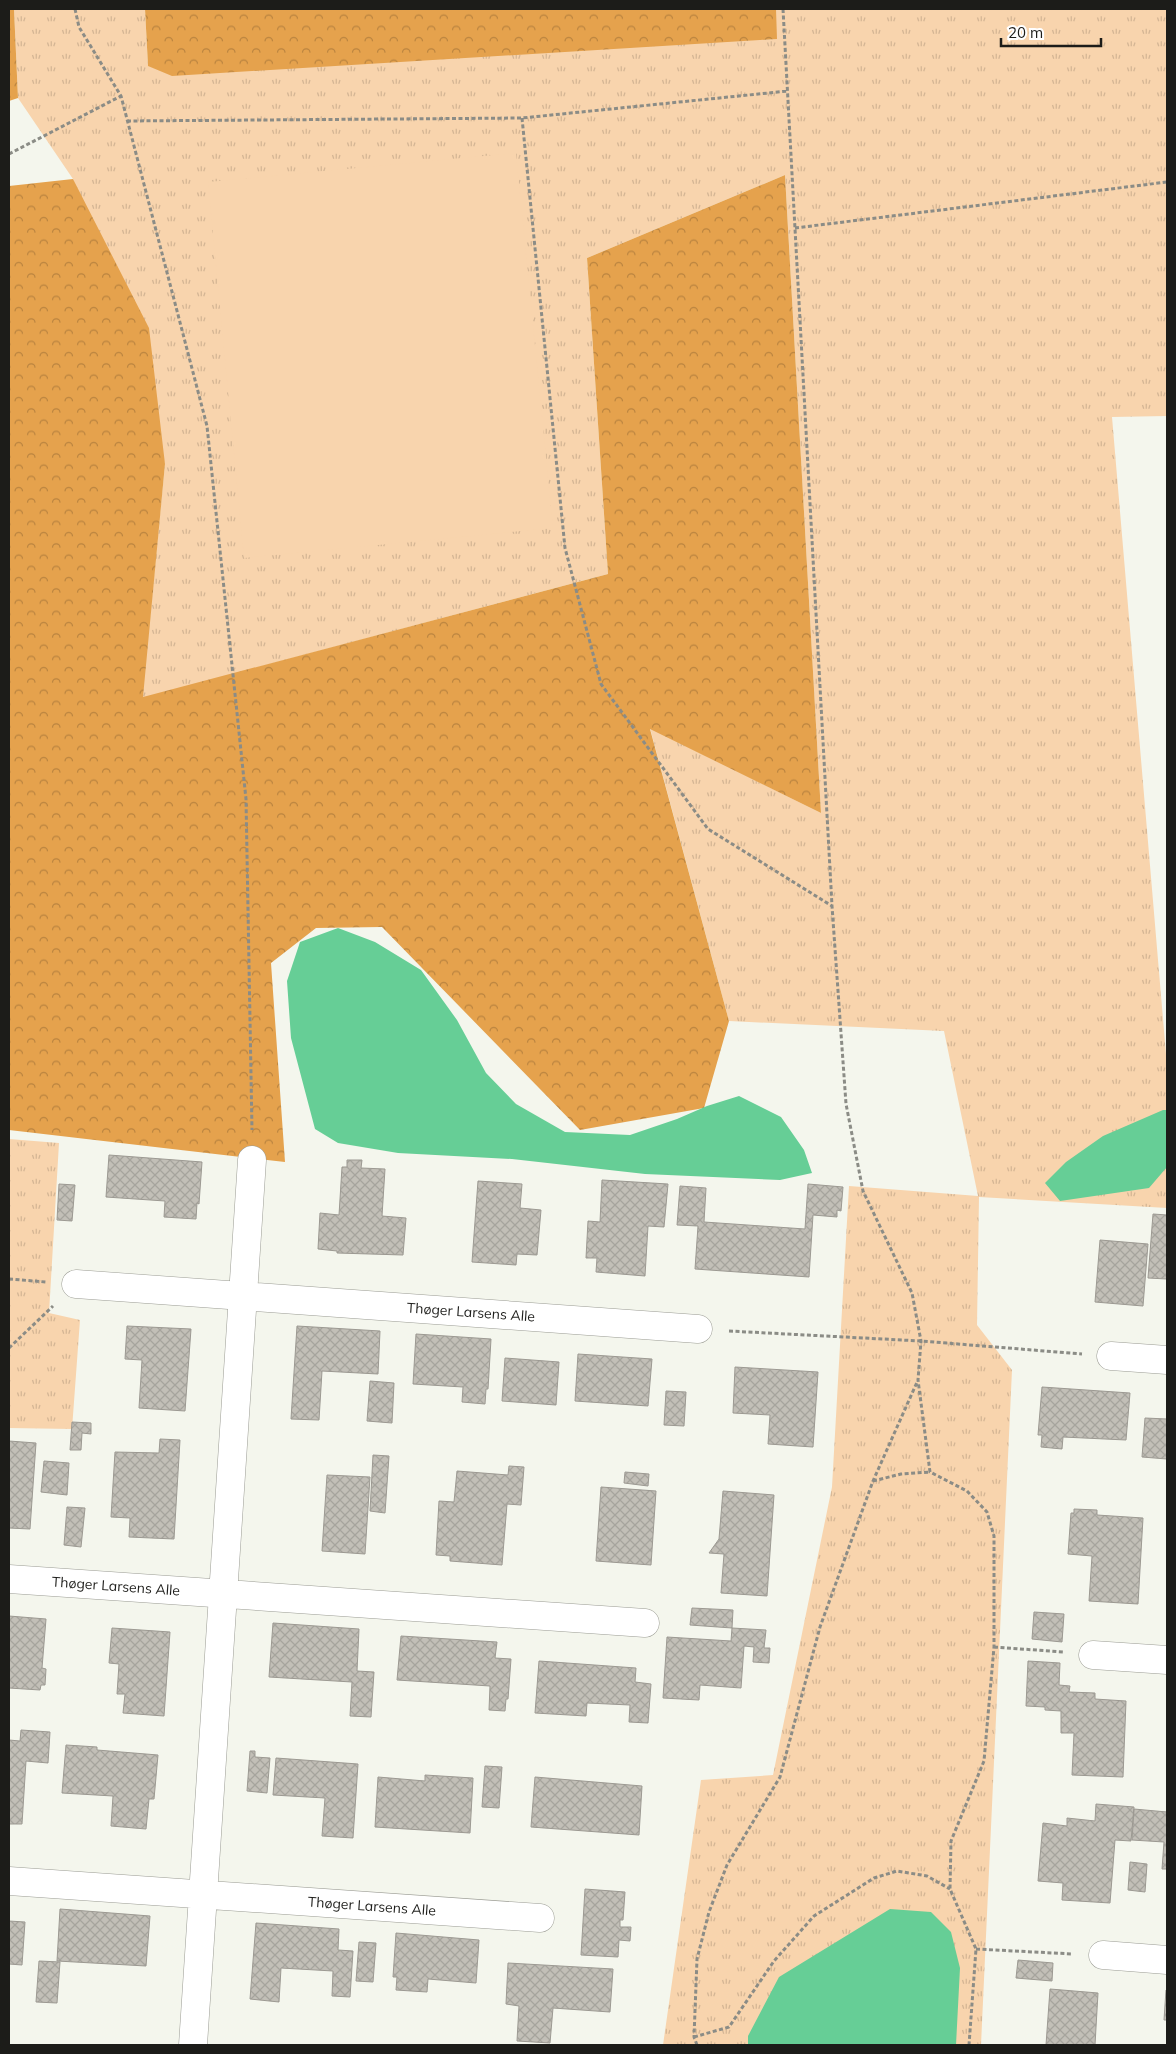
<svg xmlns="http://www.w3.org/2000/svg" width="1176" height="2054" font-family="Mulish,sans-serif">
<defs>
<pattern id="grass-tufts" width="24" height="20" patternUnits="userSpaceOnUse" patternTransform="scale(1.25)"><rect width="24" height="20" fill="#f8d4ad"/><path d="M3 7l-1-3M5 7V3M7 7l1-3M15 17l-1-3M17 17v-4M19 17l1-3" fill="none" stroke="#d4b594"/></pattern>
<pattern id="forest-crowns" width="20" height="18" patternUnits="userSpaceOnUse" patternTransform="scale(1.25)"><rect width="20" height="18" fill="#e5a24d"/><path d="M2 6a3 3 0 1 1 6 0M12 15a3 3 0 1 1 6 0" fill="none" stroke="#b9833f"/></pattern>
<pattern id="building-cross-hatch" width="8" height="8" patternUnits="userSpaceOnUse" patternTransform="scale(1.25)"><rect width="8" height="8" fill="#c2bfb7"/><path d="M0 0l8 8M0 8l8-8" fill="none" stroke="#a6a49d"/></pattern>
</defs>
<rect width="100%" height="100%" fill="#f4f6ed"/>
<path fill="url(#grass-tufts)" d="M 14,9 L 145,9 L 148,66 L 776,39 L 776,9 L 1167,9 L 1167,416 L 1112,417 L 1167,1066 L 1167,1208 L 979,1197 L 977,1325 L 1012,1370 L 981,2045 L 663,2045 L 701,1780 L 773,1775 L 832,1487 L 849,1186 L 978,1196 L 944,1031 L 729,1021 L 650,728 L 821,813 L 785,175 L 587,258 L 608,574 L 142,698 L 165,464 L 73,179 L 18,98 Z
M 9,1139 L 59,1143 L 49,1313 L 80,1320 L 72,1429 L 9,1428 Z"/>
<path fill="url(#forest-crowns)" d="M 9,9 L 14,9 L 18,98 L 9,101 Z
M 145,9 L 776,9 L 777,39 L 172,76 L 148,66 Z
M 785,175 L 821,813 L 650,729 L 729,1021 L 704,1108 L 580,1130 L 382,927 L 316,928 L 271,963 L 285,1162 L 9,1130 L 9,186 L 73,179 L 149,328 L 165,464 L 143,697 L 608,574 L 587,258 Z"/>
<path fill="#f8d4ad" d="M 516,153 L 553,528 L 244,558 L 208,182 Z"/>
<path fill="#66ce96" d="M 338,928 L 375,942 L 421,970 L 457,1020 L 486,1073 L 516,1104 L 565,1132 L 630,1135 L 677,1119 L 707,1106 L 739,1096 L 781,1117 L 804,1150 L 812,1173 L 780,1180 L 645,1174 L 512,1159 L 398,1153 L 338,1143 L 315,1129 L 291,1038 L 287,981 L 300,942 Z
M 1163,1110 L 1167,1110 L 1167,1167 L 1149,1188 L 1060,1201 L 1045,1183 L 1066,1162 L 1103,1136 Z
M 890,1909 L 931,1912 L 951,1932 L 960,1968 L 956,2045 L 748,2045 L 748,2036 L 779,1977 Z"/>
<path fill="url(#building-cross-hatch)" stroke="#9c9992" d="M 109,1155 L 202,1162 L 199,1204 L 197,1203 L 196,1219 L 164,1217 L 165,1201 L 106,1197 Z
M 347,1160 L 362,1160 L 361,1168 L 385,1169 L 382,1216 L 406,1218 L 403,1255 L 337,1253 L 337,1251 L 318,1249 L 320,1213 L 339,1215 L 342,1167 L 347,1167 Z
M 602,1180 L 668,1184 L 664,1227 L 648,1226 L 645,1276 L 596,1272 L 597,1258 L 586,1258 L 588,1221 L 600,1222 Z
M 478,1181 L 522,1184 L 520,1208 L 541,1210 L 537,1255 L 517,1254 L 516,1265 L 472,1262 Z
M 59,1184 L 75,1185 L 72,1221 L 57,1220 Z
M 808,1184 L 843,1187 L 841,1211 L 837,1210 L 837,1217 L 813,1215 L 809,1277 L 695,1269 L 698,1226 L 677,1225 L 680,1186 L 706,1188 L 704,1222 L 805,1229 Z
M 1153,1214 L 1167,1215 L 1167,1279 L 1148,1278 Z
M 1100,1240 L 1148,1244 L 1143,1306 L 1095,1302 Z
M 127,1326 L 191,1329 L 185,1411 L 139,1408 L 142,1360 L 125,1359 Z
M 297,1326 L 380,1331 L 378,1374 L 322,1371 L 319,1420 L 291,1419 Z
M 416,1334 L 491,1339 L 488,1389 L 486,1389 L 485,1404 L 462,1402 L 463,1387 L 413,1384 Z
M 578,1354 L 652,1359 L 648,1406 L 575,1401 Z
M 505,1358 L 559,1362 L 556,1405 L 502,1401 Z
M 735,1367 L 818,1372 L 813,1447 L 768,1444 L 770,1415 L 733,1413 Z
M 370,1381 L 394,1383 L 392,1423 L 367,1421 Z
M 1042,1387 L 1130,1393 L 1126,1440 L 1063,1437 L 1062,1449 L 1041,1447 L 1042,1435 L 1038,1435 Z
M 666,1391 L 686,1392 L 684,1426 L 664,1425 Z
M 1145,1418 L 1167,1419 L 1167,1459 L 1142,1457 Z
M 72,1422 L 91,1423 L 91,1434 L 82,1433 L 81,1450 L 70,1450 Z
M 160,1439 L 180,1440 L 174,1539 L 129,1537 L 130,1518 L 111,1517 L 115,1452 L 159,1453 Z
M 9,1441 L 36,1443 L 30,1529 L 9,1528 Z
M 373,1455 L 389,1456 L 385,1513 L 370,1511 Z
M 44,1461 L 69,1463 L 67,1495 L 41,1492 Z
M 509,1466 L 524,1467 L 521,1505 L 507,1504 L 502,1565 L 450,1561 L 450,1556 L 436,1555 L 439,1501 L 454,1502 L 457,1471 L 508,1475 Z
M 625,1472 L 649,1474 L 648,1486 L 624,1483 Z
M 327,1475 L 370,1477 L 365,1554 L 322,1551 Z
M 601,1487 L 656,1491 L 651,1565 L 596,1561 Z
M 723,1491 L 774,1495 L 767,1596 L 721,1593 L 724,1554 L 709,1553 L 719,1539 Z
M 67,1507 L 85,1508 L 81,1547 L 64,1545 Z
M 1074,1509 L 1097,1510 L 1097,1515 L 1143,1518 L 1138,1604 L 1089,1601 L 1092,1556 L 1068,1554 L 1071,1513 L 1074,1513 Z
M 692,1608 L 733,1610 L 732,1628 L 690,1625 Z
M 1034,1612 L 1064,1614 L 1062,1642 L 1032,1639 Z
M 9,1616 L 46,1619 L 42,1668 L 46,1669 L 45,1685 L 41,1685 L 40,1690 L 9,1688 Z
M 273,1623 L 359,1629 L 357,1671 L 374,1672 L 371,1717 L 350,1716 L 352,1682 L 269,1677 Z
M 112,1628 L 170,1632 L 164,1716 L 123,1713 L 125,1694 L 117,1694 L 119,1664 L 109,1663 Z
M 732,1628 L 766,1630 L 764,1648 L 770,1648 L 769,1663 L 753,1662 L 754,1647 L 744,1646 L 741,1688 L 700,1685 L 699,1700 L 663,1698 L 667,1637 L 731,1641 Z
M 401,1636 L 497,1642 L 495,1658 L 511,1659 L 508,1699 L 506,1699 L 505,1711 L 489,1710 L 490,1686 L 397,1680 Z
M 539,1661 L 636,1668 L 635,1682 L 651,1684 L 648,1723 L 629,1722 L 630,1705 L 587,1703 L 586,1716 L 535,1713 Z
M 1028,1661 L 1060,1663 L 1059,1685 L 1070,1686 L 1069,1692 L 1095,1693 L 1095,1699 L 1126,1701 L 1123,1777 L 1072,1775 L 1074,1733 L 1061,1733 L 1061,1711 L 1045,1710 L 1045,1707 L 1026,1706 Z
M 21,1730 L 50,1732 L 48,1763 L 26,1761 L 22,1824 L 9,1824 L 9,1740 L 20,1741 Z
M 66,1745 L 97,1747 L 97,1750 L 158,1755 L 154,1799 L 149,1799 L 146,1829 L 111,1826 L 113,1796 L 62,1793 Z
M 250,1751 L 255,1751 L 255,1757 L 270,1758 L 267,1793 L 247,1791 Z
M 276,1758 L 358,1764 L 353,1838 L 322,1836 L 325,1798 L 273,1795 Z
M 485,1766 L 502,1767 L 499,1808 L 482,1807 Z
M 425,1775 L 473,1778 L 470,1833 L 375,1827 L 378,1777 L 425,1781 Z
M 535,1777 L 642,1786 L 639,1835 L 531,1827 Z
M 1096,1804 L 1134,1807 L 1131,1841 L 1115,1840 L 1110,1903 L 1062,1900 L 1063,1883 L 1038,1881 L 1043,1823 L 1067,1826 L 1067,1818 L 1095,1821 Z
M 1134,1809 L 1167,1812 L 1167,1869 L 1162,1869 L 1164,1842 L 1132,1840 Z
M 1130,1862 L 1147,1864 L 1145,1892 L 1128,1890 Z
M 585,1889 L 625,1892 L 623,1920 L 620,1920 L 620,1927 L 631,1927 L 630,1941 L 619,1940 L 618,1957 L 581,1955 Z
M 60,1909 L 150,1916 L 146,1966 L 57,1961 Z
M 9,1921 L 25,1922 L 22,1965 L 9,1964 Z
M 256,1923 L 339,1929 L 338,1950 L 353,1951 L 350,1997 L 332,1996 L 333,1971 L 281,1968 L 279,2002 L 250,1999 Z
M 396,1933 L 479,1940 L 476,1983 L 428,1979 L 427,1992 L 396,1990 L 397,1977 L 393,1977 Z
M 359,1942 L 376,1943 L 373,1982 L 356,1981 Z
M 1018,1960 L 1053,1963 L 1052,1981 L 1016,1978 Z
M 39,1961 L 60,1962 L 57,2003 L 36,2002 Z
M 508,1963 L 613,1969 L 610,2012 L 553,2008 L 550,2043 L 517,2041 L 519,2006 L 506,2004 Z
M 1050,1989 L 1098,1993 L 1095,2045 L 1046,2045 Z
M 1166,1990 L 1167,1991 L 1167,2020 L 1164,2020 Z"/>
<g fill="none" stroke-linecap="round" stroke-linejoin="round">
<g stroke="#9b9c94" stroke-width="29">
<path id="minor" d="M 76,1284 L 698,1329
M 1111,1356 L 1167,1360
M 9,1579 L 645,1623
M 1093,1655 L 1167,1660
M 9,1881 L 540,1918
M 1103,1955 L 1167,1960
M 193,2045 L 252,1160"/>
</g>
<path stroke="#8b8c86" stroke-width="3" stroke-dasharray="4 2.5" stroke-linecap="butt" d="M 75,9 L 79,27 L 121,96 L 207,426 L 246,799 L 252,1130
M 783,9 L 832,906 L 846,1104 L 863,1191 L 912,1293 L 921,1341 L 918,1380 L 930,1472 L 967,1491 L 987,1512 L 994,1536 L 994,1647 L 984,1761 L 951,1841 L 950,1889 L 976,1949 L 969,2045
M 522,118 L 565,548 L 601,684 L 708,829 L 832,906
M 127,121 L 522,118 L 788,91
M 9,154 L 121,96
M 795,228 L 1167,182
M 9,1279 L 46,1282
M 729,1331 L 921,1341 L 1082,1354
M 9,1348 L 53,1306
M 873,1481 L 901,1474 L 930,1472
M 994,1647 L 1063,1652
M 976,1949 L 1073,1954
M 694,2037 L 729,2027 L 774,1961 L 814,1916 L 874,1878 L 897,1871 L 927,1876 L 950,1889
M 697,2045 L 694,2037 L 697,1959 L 709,1912 L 727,1865 L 780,1777 L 820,1627 L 873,1481 L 918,1380"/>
<use href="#minor" stroke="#fff" stroke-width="28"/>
</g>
<g text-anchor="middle" stroke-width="5" stroke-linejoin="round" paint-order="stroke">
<g font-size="14" fill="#1c1c19" stroke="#fff">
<text transform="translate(471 1312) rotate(4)" y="5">Thøger Larsens Alle</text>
<text transform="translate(116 1586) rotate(4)" y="5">Thøger Larsens Alle</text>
<text transform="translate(372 1906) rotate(4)" y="5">Thøger Larsens Alle</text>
</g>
</g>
<rect width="1176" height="2054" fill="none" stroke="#1c1c19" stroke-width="20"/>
<path d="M1001 38v8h100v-8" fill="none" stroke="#1c1c19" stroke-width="2.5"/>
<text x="1008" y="38" font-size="15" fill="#1c1c19" stroke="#ffffff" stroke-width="4" paint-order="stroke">20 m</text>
</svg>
